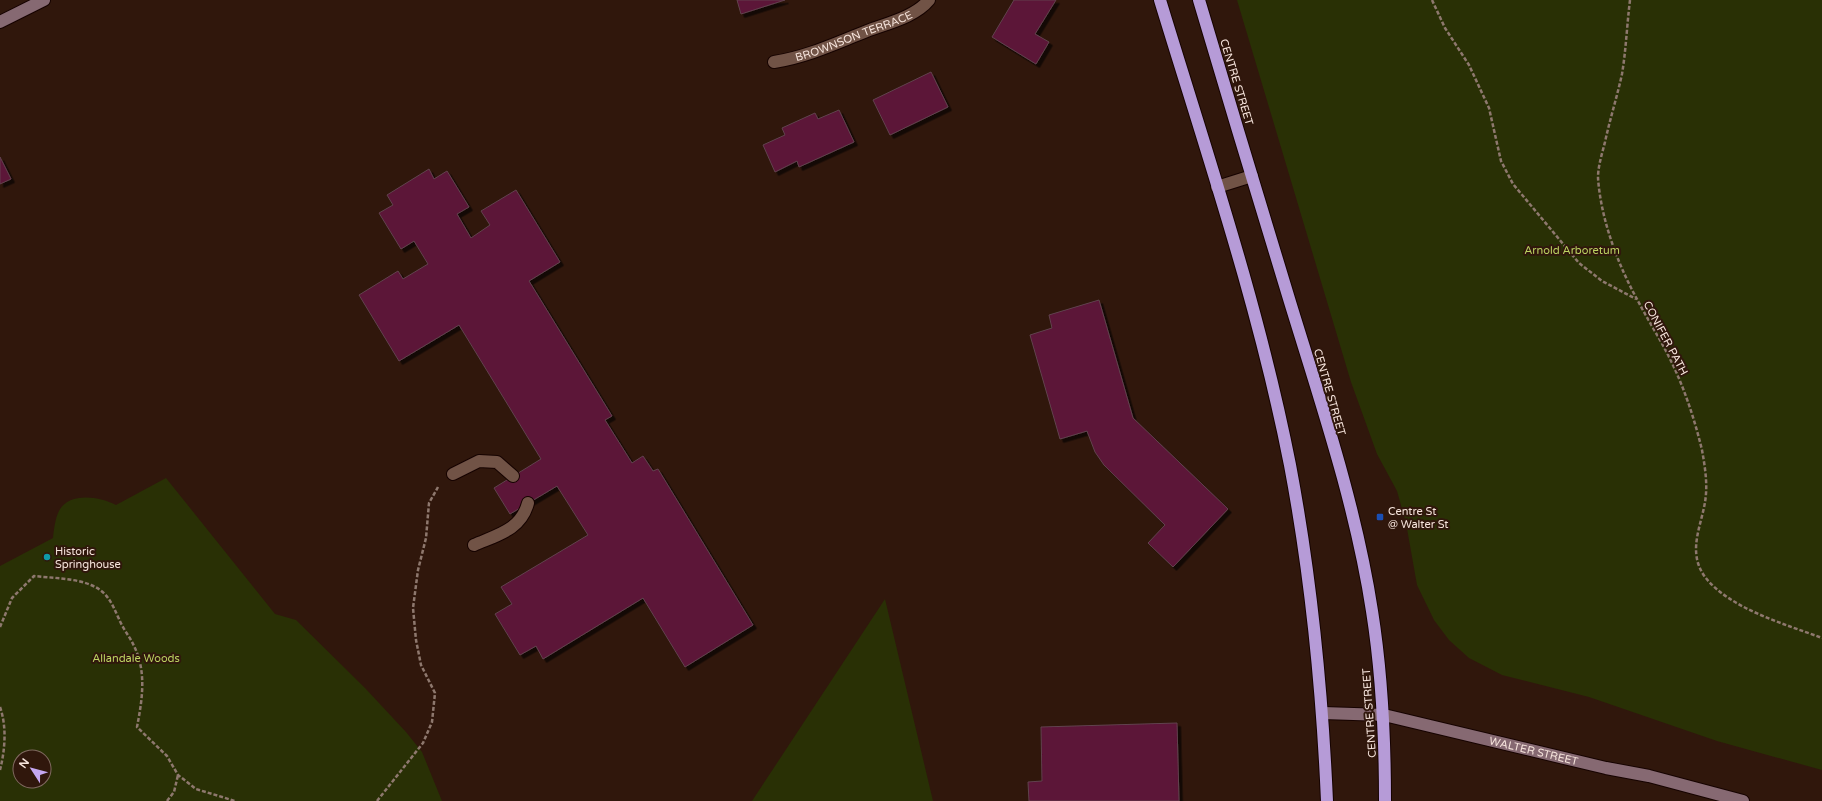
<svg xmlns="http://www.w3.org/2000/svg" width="1822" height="801" font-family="'Varela Round',sans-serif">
<defs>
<filter id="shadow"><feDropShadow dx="3.5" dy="3.5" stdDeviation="0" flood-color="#0009"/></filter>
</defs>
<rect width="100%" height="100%" fill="#30170c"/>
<path fill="#293005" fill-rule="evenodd" d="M 1237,0 L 1822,0 L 1822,770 L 1717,741 L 1589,697 L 1502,675 L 1469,658 L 1449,640 L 1434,620 L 1417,585 L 1406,523 L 1397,491 L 1377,454 L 1351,382 Z
M 166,478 L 275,614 L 296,620 L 365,688 L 406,732 L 422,752 L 442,801 L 0,801 L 0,566 L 53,538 C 54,529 55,519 59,511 C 69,491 101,497 116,505 ZM 20,757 L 44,757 L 44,781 L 20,781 Z
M 885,599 L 933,801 L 752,801 Z"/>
<path fill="#5c1237" stroke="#61434e" filter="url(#shadow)" d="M 737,0 L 785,0 L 741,14 Z
M 1014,0 L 1056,0 L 1035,34 L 1049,42 L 1036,64 L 992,37 Z
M 931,72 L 948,107 L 890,135 L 873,100 Z
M 839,110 L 854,142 L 799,167 L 797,161 L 775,172 L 763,145 L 785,135 L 782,128 L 815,113 L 818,119 Z
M 0,157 L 11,179 L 0,184 Z
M 429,169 L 434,179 L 447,171 L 469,207 L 457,214 L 471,238 L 490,225 L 481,211 L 516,190 L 560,262 L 529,281 L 612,416 L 605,420 L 632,463 L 643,456 L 653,471 L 658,469 L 753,625 L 685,667 L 643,598 L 543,659 L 536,646 L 520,655 L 495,614 L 512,604 L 501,587 L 588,535 L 557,486 L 510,514 L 494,488 L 541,459 L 459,325 L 399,361 L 359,295 L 398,271 L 403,279 L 428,264 L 414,241 L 401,249 L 379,213 L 393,205 L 387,195 Z
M 1099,300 L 1133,418 L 1228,509 L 1173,567 L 1148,543 L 1165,525 L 1104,465 L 1095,452 L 1087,431 L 1060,439 L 1030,335 L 1052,328 L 1049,315 Z
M 1177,723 L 1179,801 L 1029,801 L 1028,782 L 1042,781 L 1041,727 Z"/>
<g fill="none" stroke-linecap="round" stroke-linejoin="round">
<g stroke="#160300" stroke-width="14">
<path id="lane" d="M 1217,187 L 1252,176
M 453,474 L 479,461 L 497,462 L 513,476
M 474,545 C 497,535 521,530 528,503"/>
</g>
<g stroke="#160300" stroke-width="14">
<g id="street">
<path id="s1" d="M 774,62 C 807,57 836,43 867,31 C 888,23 915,17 929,0"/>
</g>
</g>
<g stroke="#160300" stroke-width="14">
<g id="secondary">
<path d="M 0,22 L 44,0"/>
<path id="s2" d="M 1323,713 L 1384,715 L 1606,768 L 1649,776 L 1743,801"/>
</g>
</g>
<g stroke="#160300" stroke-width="14">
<path id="highway" d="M 1160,0 C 1207,154 1259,307 1290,465 C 1311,576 1322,688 1327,801
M 1199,0 C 1229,101 1259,201 1290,302 C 1321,403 1356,506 1372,611 C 1382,674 1385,737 1385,801"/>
</g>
<path stroke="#8e786e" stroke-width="2.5" stroke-dasharray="4 2" stroke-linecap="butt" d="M 1432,0 L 1445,28 L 1469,65 L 1489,108 L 1501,161 L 1513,184 L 1579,263 L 1602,281 L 1636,299
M 1630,0 C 1627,24 1626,50 1622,74 C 1617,97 1610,119 1605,142 C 1602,154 1598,166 1598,178 C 1601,220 1618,265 1638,301 C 1649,322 1662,342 1672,363 C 1685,390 1695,421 1702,450 C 1705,467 1708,485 1705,502 C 1701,527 1687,552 1705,577 C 1730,609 1785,624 1822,638
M 0,627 L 12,598 L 34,576 C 52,578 74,578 91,585 C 108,592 112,604 119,619 C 123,629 130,637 134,646 C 147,672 142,701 137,727 L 167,756 L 178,775 L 196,789 L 235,801
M 0,707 C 7,727 5,750 0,770
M 167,801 L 174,792 L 178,775
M 377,801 L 423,743 L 432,722 L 435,693 L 421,665 L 416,640 L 413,608 L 418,570 L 426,538 L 429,503 L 438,487"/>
<use href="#lane" stroke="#715346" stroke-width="12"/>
<use href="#street" stroke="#715346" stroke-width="12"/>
<use href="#secondary" stroke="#866972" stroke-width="12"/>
<use href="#highway" stroke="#b69bd7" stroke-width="12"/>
</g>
<rect fill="#1a4fb4" stroke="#30170c" stroke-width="1.5" x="1376" y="513" width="8" height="8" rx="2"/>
<circle fill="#0f9aa8" stroke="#30170c" stroke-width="1.5" cx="47" cy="557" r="4"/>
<g text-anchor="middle" stroke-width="4" stroke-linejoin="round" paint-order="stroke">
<g font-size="11" fill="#f7e5dd" stroke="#30170c">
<text dy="4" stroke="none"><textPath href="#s1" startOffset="84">BROWNSON TERRACE</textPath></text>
<text transform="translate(1237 82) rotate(73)" y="4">CENTRE STREET</text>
<text transform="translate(1666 338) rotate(62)" y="4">CONIFER PATH</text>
<text transform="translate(1330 392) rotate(74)" y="4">CENTRE STREET</text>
<text transform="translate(1369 713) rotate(-94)" y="4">CENTRE STREET</text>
<text dy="4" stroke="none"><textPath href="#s2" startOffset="215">WALTER STREET</textPath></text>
</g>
<g font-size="11" fill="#bcd362" stroke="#30170c">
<text x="1572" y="254">Arnold Arboretum</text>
<text x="136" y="662">Allandale Woods</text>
</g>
<g font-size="11" fill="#f7e5dd" stroke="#30170c" text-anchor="start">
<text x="1388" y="515">Centre St<tspan x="1388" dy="13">@ Walter St</tspan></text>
<text x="55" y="555">Historic<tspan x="55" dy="13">Springhouse</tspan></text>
</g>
</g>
<g transform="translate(32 769) rotate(306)"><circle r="19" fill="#30170c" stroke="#806960"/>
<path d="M0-3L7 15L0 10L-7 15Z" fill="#c5a7f1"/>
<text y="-6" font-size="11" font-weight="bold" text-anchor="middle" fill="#f7e5dd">N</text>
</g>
</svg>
